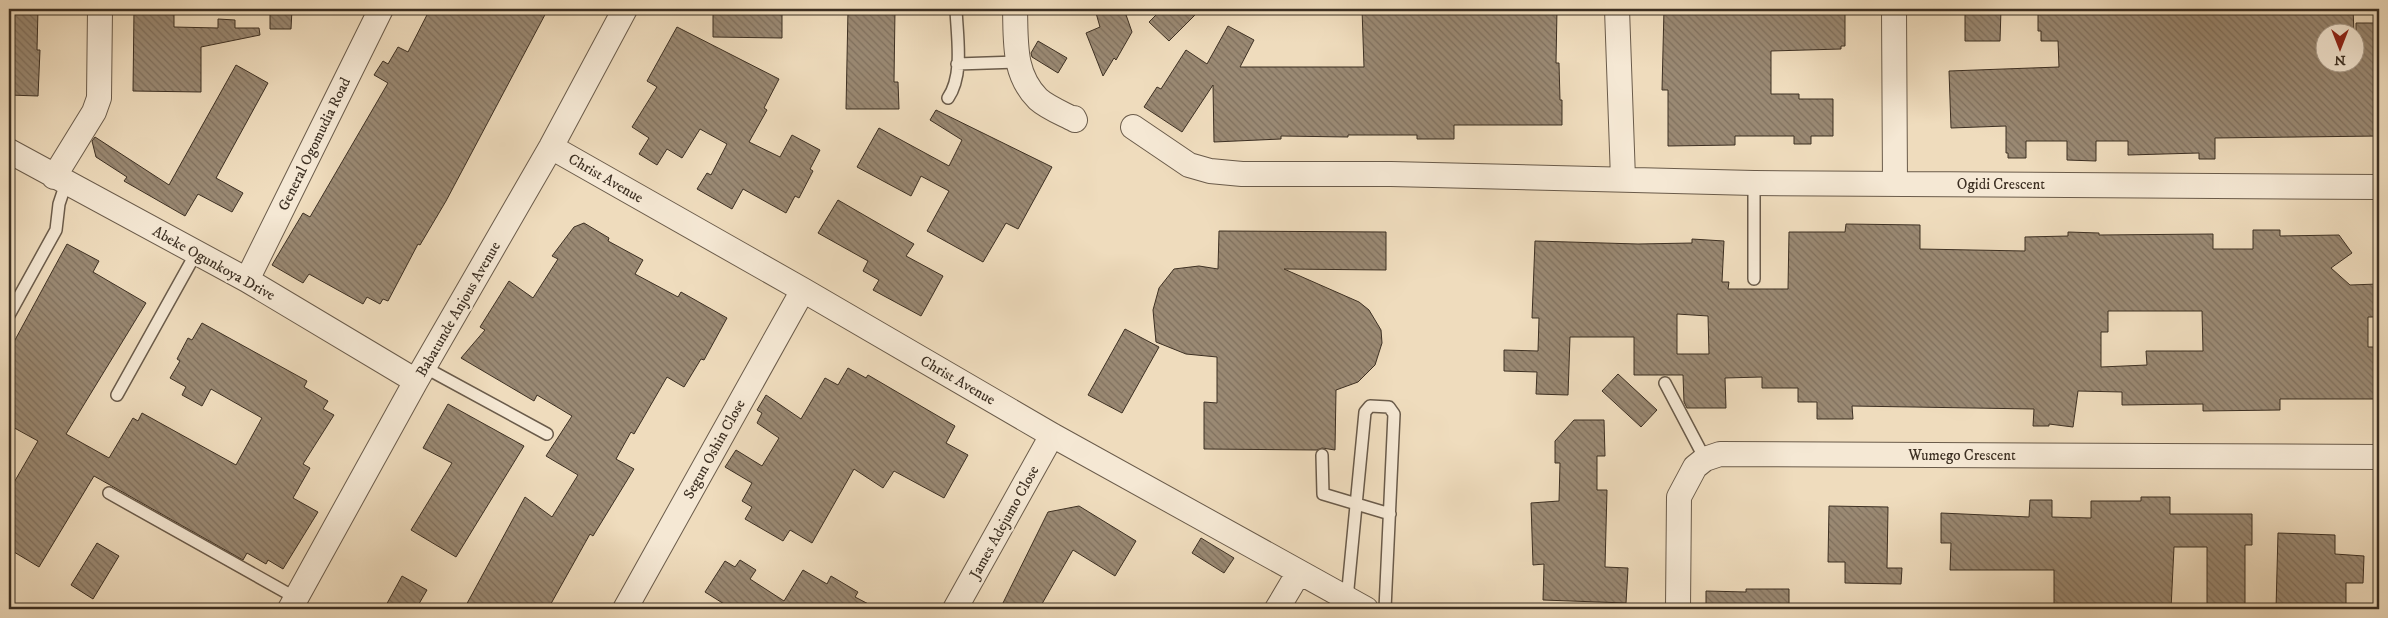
<svg xmlns="http://www.w3.org/2000/svg" width="2388" height="618" font-family="'IM FELL DW Pica',serif">
<defs>
<pattern id="building-back-hatch" width="6" height="6" patternUnits="userSpaceOnUse" patternTransform="scale(1.25)"><rect width="6" height="6" fill="#9a8973"/><path d="M-1 5l2 2M0 0l6 6M5-1l2 2" fill="none" stroke="#7f705e"/></pattern>
</defs>
<rect width="100%" height="100%" fill="#efdcbd"/>
<filter id="stains"><feTurbulence type="fractalNoise" baseFrequency=".004" numOctaves="4"/><feColorMatrix values="0 0 0 0 .2 0 0 0 0 .09 0 0 0 0 .02 0 0 0 .5 -.17"/></filter>
<radialGradient id="worn" r=".72"><stop offset=".6" stop-color="#630" stop-opacity="0"/><stop offset="1" stop-color="#630" stop-opacity=".3"/></radialGradient>
<path fill="url(#building-back-hatch)" stroke="#3d3023" fill-rule="evenodd" d="M 9,9 L 38,9 L 37,50 L 40,50 L 38,96 L 9,95 Z
M 134,9 L 174,9 L 174,27 L 218,28 L 218,19 L 235,20 L 235,28 L 259,28 L 260,35 L 201,47 L 201,92 L 133,91 Z
M 270,9 L 292,9 L 291,29 L 270,29 Z
M 430,9 L 548,9 L 446,201 L 420,245 L 418,244 L 388,301 L 383,299 L 380,304 L 367,297 L 363,304 L 309,274 L 303,283 L 272,265 L 303,213 L 310,217 L 388,83 L 374,75 L 383,61 L 388,64 L 398,47 L 408,52 Z
M 713,9 L 782,9 L 782,38 L 713,37 Z
M 848,9 L 895,9 L 894,82 L 898,82 L 899,109 L 846,109 Z
M 1108,9 L 1124,9 L 1132,32 L 1116,60 L 1114,58 L 1103,76 L 1086,33 L 1100,27 L 1096,13 Z
M 1162,9 L 1201,9 L 1169,41 L 1149,22 Z
M 1362,9 L 1557,9 L 1556,63 L 1559,63 L 1560,100 L 1562,100 L 1562,125 L 1454,125 L 1454,139 L 1417,139 L 1417,135 L 1348,135 L 1348,137 L 1281,136 L 1281,139 L 1214,142 L 1213,85 L 1182,132 L 1144,107 L 1157,87 L 1161,89 L 1186,50 L 1207,64 L 1228,26 L 1254,40 L 1240,67 L 1364,67 Z
M 1664,9 L 1736,9 L 1735,11 L 1777,12 L 1845,11 L 1845,46 L 1841,46 L 1841,49 L 1771,51 L 1771,94 L 1799,94 L 1799,99 L 1833,99 L 1833,136 L 1811,136 L 1811,144 L 1794,144 L 1794,136 L 1735,136 L 1735,145 L 1668,146 L 1668,90 L 1662,90 Z
M 1965,9 L 2001,9 L 2000,41 L 1965,41 Z
M 2038,9 L 2353,9 L 2354,32 L 2326,32 L 2326,62 L 2356,62 L 2356,23 L 2379,23 L 2379,136 L 2215,138 L 2215,159 L 2199,159 L 2199,153 L 2128,155 L 2128,141 L 2096,141 L 2096,161 L 2067,160 L 2067,141 L 2026,141 L 2026,158 L 2008,158 L 2008,153 L 2006,153 L 2006,126 L 1951,128 L 1949,71 L 2059,67 L 2058,41 L 2041,41 L 2041,31 L 2038,31 Z
M 677,27 L 779,79 L 764,108 L 767,110 L 749,142 L 780,157 L 792,135 L 820,150 L 810,169 L 813,171 L 799,198 L 795,196 L 786,213 L 743,189 L 732,209 L 697,189 L 707,173 L 711,175 L 727,144 L 700,129 L 682,158 L 667,149 L 657,165 L 639,154 L 649,138 L 632,127 L 657,87 L 647,81 Z
M 1038,41 L 1067,58 L 1058,73 L 1032,57 L 1031,53 Z
M 236,65 L 268,83 L 216,178 L 243,193 L 232,212 L 198,194 L 185,216 L 124,181 L 127,177 L 96,157 L 92,141 L 95,137 L 169,185 Z
M 936,110 L 1052,167 L 1018,229 L 1006,223 L 983,262 L 927,231 L 949,191 L 921,176 L 911,196 L 857,167 L 879,128 L 949,166 L 962,140 L 930,120 Z
M 838,200 L 914,244 L 906,256 L 943,276 L 921,316 L 873,290 L 879,280 L 863,271 L 868,261 L 818,233 Z
M 584,223 L 609,238 L 608,241 L 643,260 L 635,274 L 678,297 L 681,292 L 727,318 L 704,360 L 701,359 L 684,387 L 667,377 L 634,434 L 631,432 L 616,459 L 634,469 L 593,536 L 590,534 L 548,609 L 464,609 L 525,497 L 552,517 L 578,475 L 546,456 L 572,416 L 537,395 L 534,401 L 461,358 L 485,330 L 480,327 L 509,281 L 533,298 L 558,259 L 552,256 L 574,227 Z
M 1846,224 L 1920,225 L 1920,249 L 2025,251 L 2025,237 L 2068,236 L 2068,232 L 2099,233 L 2099,235 L 2213,234 L 2213,249 L 2253,249 L 2253,230 L 2280,230 L 2280,236 L 2339,235 L 2352,253 L 2331,268 L 2350,285 L 2378,284 L 2379,317 L 2368,317 L 2368,347 L 2379,347 L 2379,399 L 2280,399 L 2280,410 L 2203,411 L 2203,404 L 2122,405 L 2122,392 L 2078,391 L 2073,427 L 2049,424 L 2049,426 L 2033,426 L 2034,409 L 1852,406 L 1853,419 L 1817,419 L 1817,402 L 1798,402 L 1798,388 L 1762,388 L 1762,377 L 1725,378 L 1726,408 L 1687,408 L 1684,402 L 1683,375 L 1634,375 L 1634,337 L 1570,337 L 1568,395 L 1536,394 L 1537,372 L 1504,371 L 1504,350 L 1538,351 L 1539,318 L 1532,318 L 1535,241 L 1638,244 L 1692,243 L 1692,239 L 1724,241 L 1722,282 L 1729,282 L 1728,289 L 1788,289 L 1789,232 L 1845,232 ZM 2108,311 L 2202,311 L 2203,351 L 2146,351 L 2147,365 L 2101,367 L 2101,332 L 2108,332 ZM 1677,314 L 1708,316 L 1709,354 L 1677,354 Z
M 1219,231 L 1386,232 L 1386,270 L 1284,269 L 1359,302 L 1369,310 L 1381,330 L 1382,343 L 1375,365 L 1358,382 L 1336,390 L 1335,450 L 1322,448 L 1317,450 L 1204,449 L 1204,402 L 1217,403 L 1217,357 L 1186,354 L 1156,342 L 1153,310 L 1159,288 L 1174,269 L 1199,266 L 1218,269 Z
M 67,244 L 99,261 L 93,272 L 146,303 L 66,434 L 109,458 L 133,418 L 138,421 L 142,413 L 236,465 L 262,418 L 211,389 L 202,406 L 182,395 L 186,387 L 170,378 L 180,361 L 177,359 L 188,338 L 192,340 L 202,323 L 307,381 L 304,387 L 328,401 L 323,409 L 334,415 L 303,464 L 310,468 L 293,498 L 318,512 L 283,569 L 268,560 L 266,564 L 247,553 L 243,560 L 94,476 L 39,567 L 9,549 L 9,491 L 38,441 L 9,425 L 9,351 Z
M 1125,329 L 1159,347 L 1122,413 L 1088,395 Z
M 848,368 L 866,378 L 868,375 L 955,426 L 946,443 L 968,455 L 944,498 L 894,471 L 883,488 L 854,469 L 812,543 L 790,530 L 783,541 L 745,519 L 752,507 L 742,501 L 752,483 L 725,467 L 736,450 L 762,466 L 779,438 L 757,423 L 762,413 L 757,410 L 766,395 L 801,419 L 825,378 L 838,385 Z
M 1618,374 L 1657,410 L 1641,427 L 1602,391 Z
M 448,404 L 524,446 L 456,557 L 411,530 L 452,463 L 423,448 Z
M 1574,420 L 1604,420 L 1605,456 L 1597,456 L 1597,490 L 1607,490 L 1605,567 L 1628,568 L 1626,603 L 1543,600 L 1544,564 L 1533,565 L 1531,503 L 1559,501 L 1560,463 L 1555,463 L 1555,441 Z
M 2141,497 L 2170,497 L 2170,514 L 2252,514 L 2252,545 L 2245,545 L 2245,609 L 2207,609 L 2207,547 L 2174,547 L 2171,609 L 2054,609 L 2054,570 L 1950,570 L 1951,543 L 1941,543 L 1941,513 L 2029,517 L 2030,500 L 2052,500 L 2052,517 L 2091,518 L 2091,501 L 2141,501 Z
M 1079,506 L 1136,541 L 1115,576 L 1073,550 L 1039,609 L 1000,609 L 1048,512 Z
M 1829,506 L 1888,507 L 1887,568 L 1902,568 L 1901,584 L 1845,583 L 1845,562 L 1828,562 Z
M 2278,533 L 2335,535 L 2335,554 L 2364,556 L 2363,583 L 2346,583 L 2346,609 L 2276,609 Z
M 1201,538 L 1234,558 L 1224,573 L 1192,553 Z
M 97,543 L 119,556 L 93,599 L 71,585 Z
M 740,560 L 756,570 L 750,579 L 784,601 L 803,570 L 827,584 L 831,576 L 858,592 L 855,597 L 878,609 L 732,609 L 705,592 L 725,561 L 735,567 Z
M 402,576 L 427,590 L 416,609 L 384,609 Z
M 1746,589 L 1789,589 L 1789,609 L 1706,609 L 1706,591 L 1746,592 Z"/>
<g fill="none" stroke-linecap="round" stroke-linejoin="round">
<g stroke="#6a5b4a" stroke-width="14">
<path id="service" d="M 957,64 L 1017,62
M 948,98 C 964,75 957,36 956,9
M 1754,183 L 1754,279
M 9,315 L 56,230 L 59,204 L 66,183
M 424,367 L 547,434
M 1665,383 L 1705,459
M 117,395 L 196,253
M 1322,455 L 1323,494 L 1390,514
M 109,493 L 296,598
M 1347,599 L 1365,412 L 1370,406 L 1389,407 L 1394,414 L 1385,609"/>
</g>
<g stroke="#6a5b4a" stroke-width="26">
<path id="minor" d="M 1015,9 C 1016,42 1013,74 1038,99 C 1048,108 1064,114 1075,120 L 1074,118
M 1617,9 L 1623,179
M 1894,9 L 1895,183
M 1133,127 L 1189,165 L 1210,171 L 1242,174 L 1391,174 L 1754,183 L 2379,187
M 551,147 L 803,290 L 1052,435 L 1366,609
M 9,151 L 247,280 L 416,381
M 54,177 L 94,112 L 99,98 L 100,9
M 247,280 L 381,9
M 290,609 L 416,381 L 551,147 L 625,9
M 625,609 L 803,290
M 955,609 L 1052,435
M 1277,609 L 1299,572
M 1678,609 L 1679,497 L 1695,467 L 1705,459 L 1720,454 L 2379,457"/>
</g>
<use href="#service" stroke="#f5e8d4" stroke-width="11"/>
<use href="#minor" stroke="#f5e8d4" stroke-width="24"/>
</g>
<g text-anchor="middle" stroke-width="5" stroke-linejoin="round" paint-order="stroke">
<g font-size="15" fill="#3d3023" stroke="#f5e8d4">
<text transform="translate(314 144) rotate(-64)" y="5">General Ogomudia Road</text>
<text transform="translate(606 178) rotate(30)" y="5">Christ Avenue</text>
<text x="2001" y="189">Ogidi Crescent</text>
<text transform="translate(214 263) rotate(29)" y="5">Abeke Ogunkoya Drive</text>
<text transform="translate(458 309) rotate(-60)" y="5">Babatunde Anjous Avenue</text>
<text transform="translate(958 380) rotate(30)" y="5">Christ Avenue</text>
<text transform="translate(714 449) rotate(-61)" y="5">Segun Oshin Close</text>
<text x="1962" y="460">Wumego Crescent</text>
<text transform="translate(1004 522) rotate(-61)" y="5">James Adejumo Close</text>
</g>
</g>
<rect width="2388" height="618" fill="none" stroke="#efdcbd" stroke-width="30"/>
<rect x="10" y="10" width="2368" height="598" fill="none" stroke="#3d3023" stroke-width="2.5"/>
<rect x="15" y="15" width="2358" height="588" fill="none" stroke="#3d3023"/>
<g transform="translate(2340 48) rotate(180)"><circle r="24" fill="#f5e8d4" stroke="#ab9e8d"/>
<path d="M0-4L9 19L0 12L-9 19Z" fill="#8f2418"/>
<text y="-8" font-size="14" font-weight="bold" text-anchor="middle" fill="#3d3023">N</text>
</g>
<rect width="100%" height="100%" filter="url(#stains)"/>
<rect width="100%" height="100%" fill="url(#worn)"/>
</svg>
